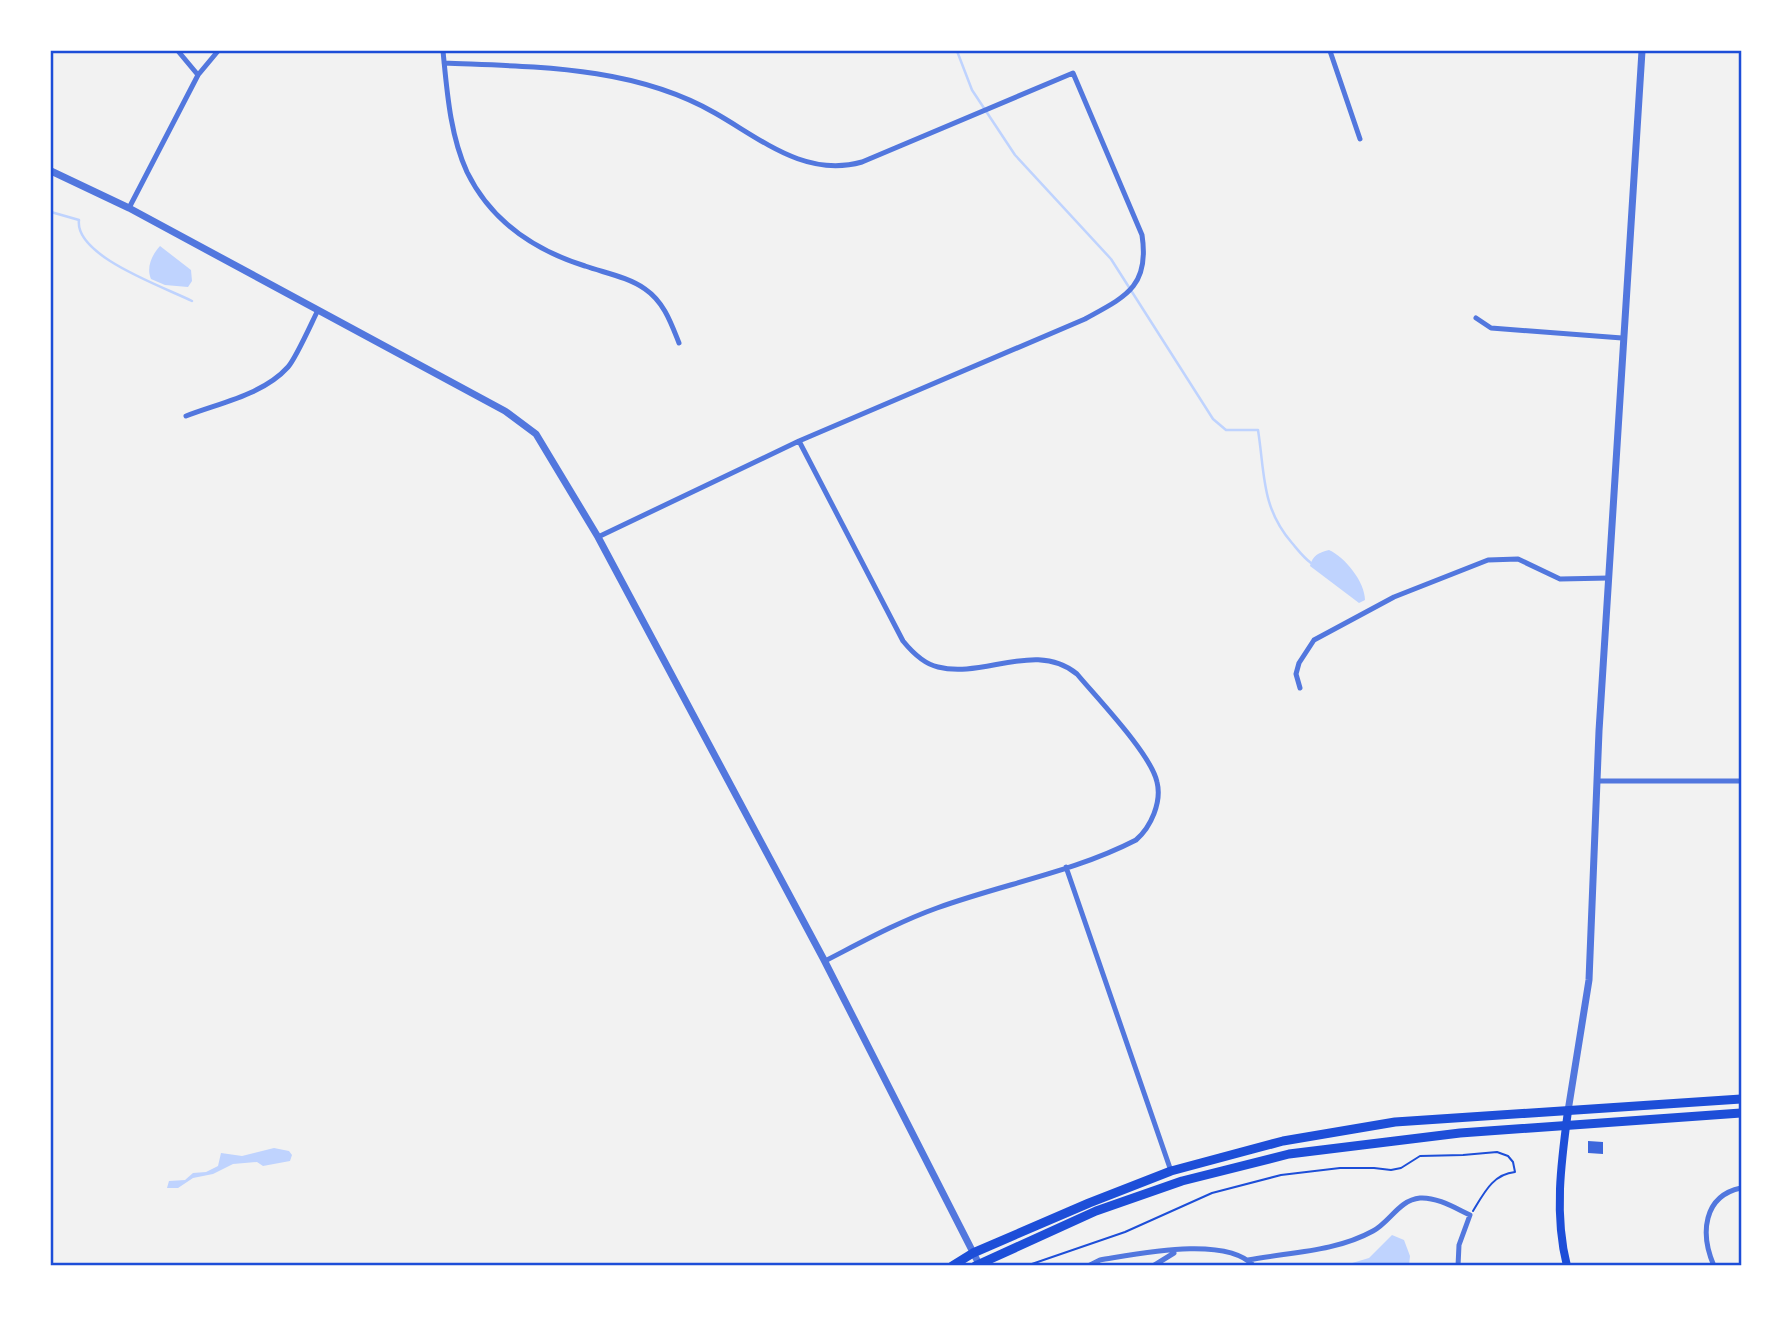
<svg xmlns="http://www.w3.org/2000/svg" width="1792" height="1317" font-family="Commissioner,sans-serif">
<rect width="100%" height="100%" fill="#f2f2f2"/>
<path fill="#bfd3fe" d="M 160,246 L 191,270 L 192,281 L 188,287 L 165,285 L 151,279 C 146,267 152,255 160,246 Z
M 1329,550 C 1345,557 1365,582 1365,600 L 1359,603 L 1310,566 C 1313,555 1318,553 1329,550 Z
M 274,1148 L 289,1151 L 292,1155 L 290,1161 L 263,1166 L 257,1162 L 233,1164 L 213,1174 L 193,1178 L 178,1188 L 167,1188 L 169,1181 L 185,1180 L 193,1173 L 206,1172 L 218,1166 L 221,1153 L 242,1156 Z
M 1392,1235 L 1404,1240 L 1410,1256 L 1409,1266 L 1342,1266 L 1369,1258 Z"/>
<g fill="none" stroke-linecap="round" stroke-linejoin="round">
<path stroke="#bfd3fe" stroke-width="2.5" d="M 957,51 L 972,90 L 1015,155 L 1111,259 L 1213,419 L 1226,430 L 1258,430 C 1265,474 1261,507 1292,543 C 1298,550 1303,557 1311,563
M 51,212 L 79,220 C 74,256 164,287 192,301"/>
</g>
<path fill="#3d67dc" d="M 1588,1141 L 1603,1142 L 1603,1154 L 1588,1153 Z"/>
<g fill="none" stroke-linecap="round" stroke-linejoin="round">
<path stroke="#1d4ed8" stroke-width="2" d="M 1026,1266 L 1125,1232 L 1212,1193 L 1281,1175 L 1340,1168 L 1374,1168 L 1391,1170 L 1401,1168 L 1420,1156 L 1463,1155 L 1497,1152 L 1508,1156 L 1513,1162 L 1515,1172 C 1493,1174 1484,1193 1473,1211"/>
<path stroke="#5277de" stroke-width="5" d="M 178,51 L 198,75
M 443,51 C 447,91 450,135 467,172 C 491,221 534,250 585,266 C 605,273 628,277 645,289 C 664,302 671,323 679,343
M 1330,51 L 1360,139
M 444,63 C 536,67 633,66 715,113 C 761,139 805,178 862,162 L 1073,73 L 1142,235 C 1150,287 1125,297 1085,319 L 799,441 L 598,537
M 129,208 L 198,75 L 218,51
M 1476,318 L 1491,328 L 1622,338
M 186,416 C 219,403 263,395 288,367 C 296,358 311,324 318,310
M 799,441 L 903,641 C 912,652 924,664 938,667 C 983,679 1036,640 1077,674 C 1097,698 1151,754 1157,782 C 1162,802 1151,827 1136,840 C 1074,872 1003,884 937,908 C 898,922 862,942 825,961
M 1300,688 L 1296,674 L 1299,663 L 1314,640 L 1394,597 L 1488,560 L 1518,559 L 1560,579 L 1609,578
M 1597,781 L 1741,781
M 1066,867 L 1171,1171
M 1248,1260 C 1290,1252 1335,1252 1373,1231 C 1390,1222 1399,1200 1420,1198 C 1437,1197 1455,1208 1470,1215 L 1459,1245 L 1458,1266
M 1088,1266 L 1100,1260 C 1138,1254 1226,1235 1254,1266
M 1153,1266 L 1174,1253
M 1714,1266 C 1700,1234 1703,1196 1741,1188"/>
<path stroke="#5277de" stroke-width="7" d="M 51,171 L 129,208 L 505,411 L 536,434 L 598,537 L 823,958 L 979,1264
M 1568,1111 L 1589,980 L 1599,731 L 1642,51"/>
<path stroke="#1d4ed8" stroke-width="8" d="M 1567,1266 C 1554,1215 1561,1163 1568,1111"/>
<path stroke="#1d4ed8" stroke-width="9" d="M 952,1266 L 973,1253 L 1089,1203 L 1171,1171 L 1283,1141 L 1395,1122 L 1741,1099
M 975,1266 L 1096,1211 L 1182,1181 L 1289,1154 L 1460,1133 L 1741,1113"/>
</g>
<rect width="1792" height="1317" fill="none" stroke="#ffffff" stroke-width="105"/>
<rect x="52" y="52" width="1688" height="1212" fill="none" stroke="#1d4ed8" stroke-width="2.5"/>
</svg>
